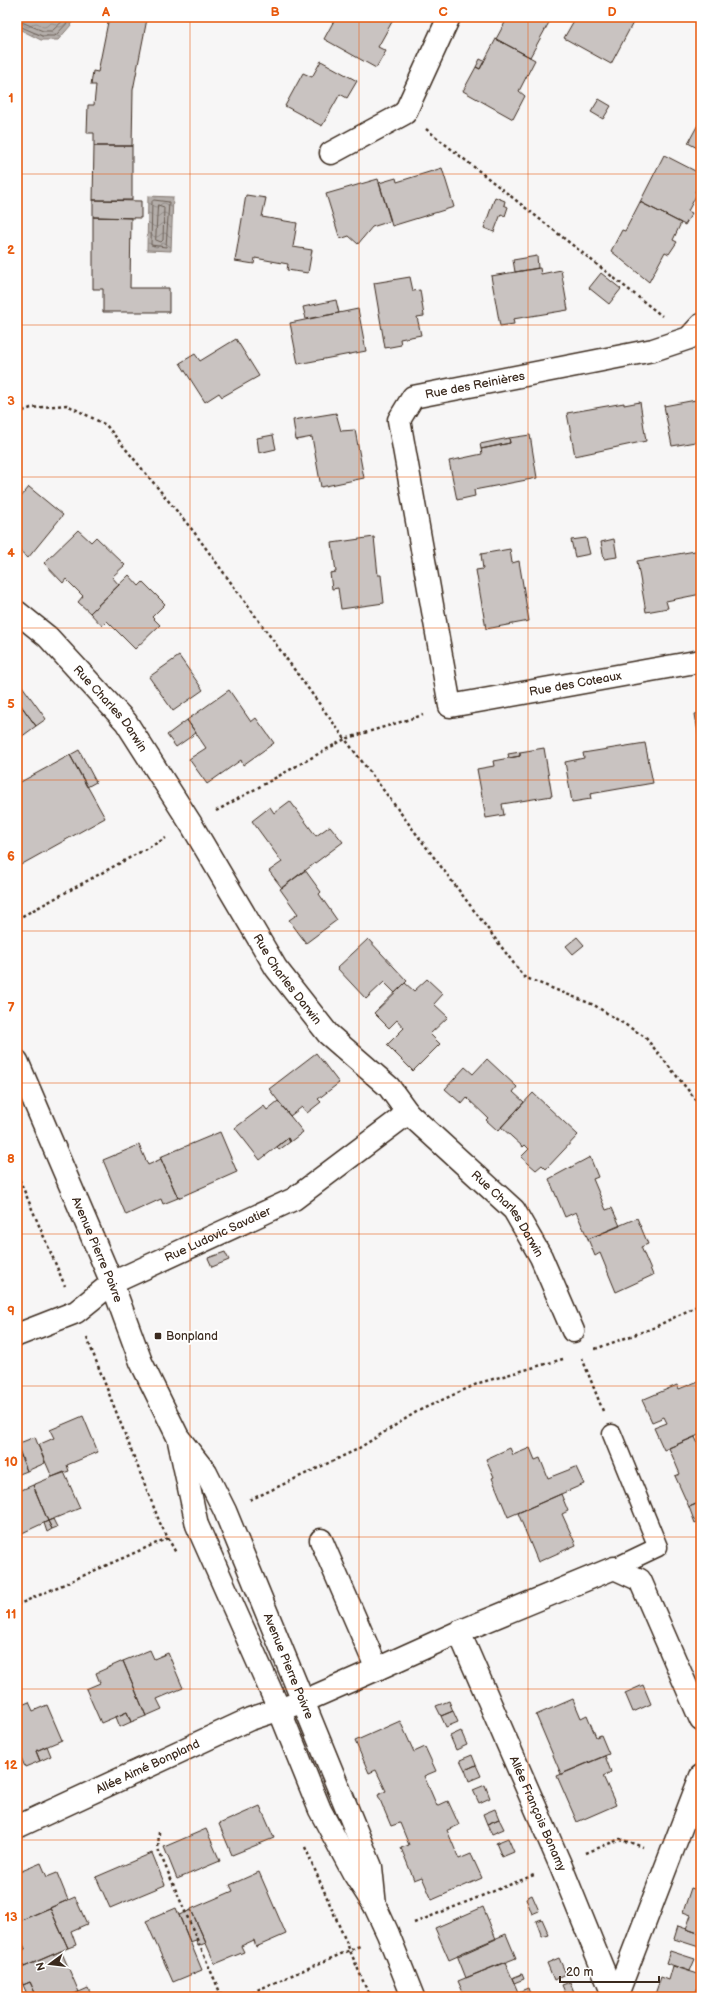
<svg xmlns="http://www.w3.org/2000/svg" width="718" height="2014" font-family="'Balsamiq Sans',sans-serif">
<defs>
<pattern id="water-waves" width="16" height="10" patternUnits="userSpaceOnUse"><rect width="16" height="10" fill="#b4aeaa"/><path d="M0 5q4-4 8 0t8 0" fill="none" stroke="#948e8a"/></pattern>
</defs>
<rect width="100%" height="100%" fill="#f7f6f6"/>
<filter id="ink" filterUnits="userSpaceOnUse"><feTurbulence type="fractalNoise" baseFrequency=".025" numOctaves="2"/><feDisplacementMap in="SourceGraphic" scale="8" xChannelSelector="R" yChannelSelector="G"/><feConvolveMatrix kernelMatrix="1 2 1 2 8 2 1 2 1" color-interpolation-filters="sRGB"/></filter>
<g filter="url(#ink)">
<path fill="url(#water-waves)" stroke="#847972" d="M 17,17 L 78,17 L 58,40 L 41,40 L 17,28 Z
M 148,196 L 173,197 L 171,251 L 147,250 Z"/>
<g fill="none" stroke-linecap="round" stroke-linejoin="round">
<path stroke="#6b5f56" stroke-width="1" d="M 17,20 L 43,31 L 52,31 L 67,17
M 17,25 L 42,36 L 55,36 L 73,17
M 154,200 L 169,202 L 166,247 L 151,245 L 152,202 Z
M 158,205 L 164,207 L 163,240 L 161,242 L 156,240 Z"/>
</g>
<path fill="#c9c3c1" stroke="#3b2a1e" d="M 109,17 L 139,17 L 147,19 L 133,90 L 132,146 L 94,146 L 94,133 L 87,133 L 88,105 L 94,105 L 96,85 L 91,85 L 93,71 L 98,72 Z
M 336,17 L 366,17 L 370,19 L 372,17 L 387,17 L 393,20 L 378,47 L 386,51 L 376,68 L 324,39 Z
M 508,17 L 552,17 L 530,57 L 496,39 Z
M 576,17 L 636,17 L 611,64 L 564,38 Z
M 496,39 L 535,60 L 519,91 L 525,96 L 513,119 L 463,91 L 476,67 L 480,69 Z
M 480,59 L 484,61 L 480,69 L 476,67 Z
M 321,61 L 357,81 L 347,98 L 340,94 L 322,126 L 285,106 L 303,73 L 312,77 Z
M 599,99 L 611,106 L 603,119 L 591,112 Z
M 701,119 L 701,150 L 688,143 Z
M 94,146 L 132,146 L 132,200 L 93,200 Z
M 664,155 L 701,174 L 701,180 L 695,192 L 697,194 L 688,211 L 692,213 L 685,225 L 640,202 Z
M 442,168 L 454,207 L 392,226 L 379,183 L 396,178 L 397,182 Z
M 378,179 L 391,221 L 372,227 L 358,244 L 349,236 L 340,239 L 326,194 Z
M 246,195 L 266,198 L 262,217 L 297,223 L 293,247 L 312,250 L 308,273 L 287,270 L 288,264 L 255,258 L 254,264 L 235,261 Z
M 495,197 L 505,201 L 504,205 L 508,207 L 505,216 L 501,214 L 494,232 L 484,228 Z
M 93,200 L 141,201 L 141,218 L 93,217 Z
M 640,202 L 681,223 L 673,240 L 677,242 L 669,254 L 665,252 L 649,282 L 611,251 L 622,230 L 625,231 Z
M 93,217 L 131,218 L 130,288 L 169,288 L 169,312 L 103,312 L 103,289 L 93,289 Z
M 537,256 L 538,268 L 515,272 L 513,260 Z
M 540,268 L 541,274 L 561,270 L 568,310 L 513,319 L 514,324 L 500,326 L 491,276 Z
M 601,273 L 621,289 L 609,304 L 589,288 Z
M 410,277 L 413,291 L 420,290 L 424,316 L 417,317 L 421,335 L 400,339 L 401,345 L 385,348 L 374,283 Z
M 336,300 L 339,313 L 306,319 L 303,307 Z
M 358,309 L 366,351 L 298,364 L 290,323 Z
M 236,339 L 259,376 L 222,397 L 219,393 L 205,402 L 180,363 L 195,354 L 200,361 Z
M 701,399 L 701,441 L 672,446 L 664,406 Z
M 640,402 L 646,441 L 575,456 L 567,413 L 624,403 L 624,405 Z
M 336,413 L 341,431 L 355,430 L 364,478 L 321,487 L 312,437 L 296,440 L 293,420 Z
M 273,435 L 276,449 L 259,453 L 257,438 Z
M 530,435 L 537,478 L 474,490 L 475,496 L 457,500 L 449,461 L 482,454 L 481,449 L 510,443 L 509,438 Z
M 509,438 L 510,443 L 481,449 L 480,444 Z
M 29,487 L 63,515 L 28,558 L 17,548 L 17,502 Z
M 78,530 L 91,542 L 96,537 L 125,565 L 112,577 L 119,585 L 90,613 L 78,602 L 83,596 L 66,579 L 63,583 L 44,563 Z
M 374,537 L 378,575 L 381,575 L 384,603 L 341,609 L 338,588 L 332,589 L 330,573 L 336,572 L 332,543 Z
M 586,538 L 590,554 L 575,557 L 571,540 Z
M 614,539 L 617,557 L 604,559 L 601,542 Z
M 510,549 L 512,563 L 519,561 L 529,621 L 486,629 L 476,570 L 483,569 L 481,554 Z
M 701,550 L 701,594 L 666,601 L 668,608 L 646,612 L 637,561 Z
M 129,575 L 139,586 L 143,582 L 165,604 L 152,617 L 160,625 L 135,649 L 107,621 L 102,626 L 90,613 Z
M 179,656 L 203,690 L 173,711 L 149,677 Z
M 17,679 L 46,719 L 36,726 L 17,700 Z
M 229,690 L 251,722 L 256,718 L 274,743 L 243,765 L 241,760 L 207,784 L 189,759 L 206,748 L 187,720 Z
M 17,700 L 36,726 L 17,740 Z
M 701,713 L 701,750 L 695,714 Z
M 187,720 L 196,733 L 176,747 L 167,735 Z
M 645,743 L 653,783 L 590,794 L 591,799 L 572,802 L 565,762 L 584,758 L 583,753 Z
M 544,748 L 552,796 L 502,804 L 504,815 L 486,818 L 477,769 L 494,766 L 493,761 L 520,756 L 520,752 Z
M 79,750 L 96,782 L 87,787 L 70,755 Z
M 520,752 L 520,756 L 509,758 L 508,754 Z
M 70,755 L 105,818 L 17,867 L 17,784 Z
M 290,801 L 316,836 L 330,826 L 343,842 L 282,888 L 269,871 L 282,862 L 252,821 L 270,807 L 274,813 Z
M 305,870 L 321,892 L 319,894 L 337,920 L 306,943 L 289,920 L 298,914 L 280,889 Z
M 577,937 L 584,945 L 573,954 L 566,946 Z
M 368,939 L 407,981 L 395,993 L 384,982 L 366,999 L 337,968 Z
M 427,979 L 443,994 L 434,1004 L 448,1017 L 430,1034 L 440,1044 L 413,1071 L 387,1045 L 404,1028 L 397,1020 L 389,1028 L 374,1013 L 405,983 L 414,991 Z
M 316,1053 L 339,1083 L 318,1099 L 321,1102 L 307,1113 L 302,1107 L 290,1116 L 269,1089 Z
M 487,1059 L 517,1087 L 513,1092 L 524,1102 L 498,1131 L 486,1120 L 488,1118 L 467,1098 L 462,1104 L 445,1089 L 465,1067 L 473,1074 Z
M 533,1093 L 578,1135 L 546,1169 L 542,1165 L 536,1170 L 521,1157 L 529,1149 L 525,1145 L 523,1147 L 501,1127 Z
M 278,1101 L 303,1132 L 290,1142 L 288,1138 L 260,1160 L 235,1128 L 264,1106 L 267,1110 Z
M 220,1132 L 237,1172 L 178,1198 L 160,1157 Z
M 288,1138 L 290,1142 L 279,1150 L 277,1147 Z
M 139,1145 L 148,1165 L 161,1159 L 178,1198 L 163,1204 L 161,1199 L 126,1215 L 103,1160 Z
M 590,1157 L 598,1177 L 593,1179 L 606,1210 L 612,1208 L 620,1226 L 588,1239 L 576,1212 L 565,1217 L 549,1179 Z
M 637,1218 L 648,1244 L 641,1247 L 653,1275 L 616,1292 L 600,1253 L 595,1256 L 588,1239 Z
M 225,1252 L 229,1260 L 212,1267 L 208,1258 Z
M 701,1380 L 701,1434 L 664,1450 L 654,1428 L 667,1423 L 664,1417 L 652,1422 L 642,1400 L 677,1385 L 679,1389 Z
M 83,1416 L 98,1452 L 67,1465 L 69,1471 L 52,1477 L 38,1445 L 54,1438 L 50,1430 Z
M 35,1437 L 45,1463 L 27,1471 L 17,1444 Z
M 695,1437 L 699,1446 L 701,1445 L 701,1502 L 689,1507 L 675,1476 L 680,1474 L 669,1448 Z
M 17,1448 L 27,1471 L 17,1475 Z
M 510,1448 L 513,1455 L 530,1448 L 535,1460 L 540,1458 L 548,1478 L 576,1467 L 584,1484 L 508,1517 L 492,1478 L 494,1477 L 486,1459 Z
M 64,1472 L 80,1508 L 48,1521 L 33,1485 Z
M 33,1485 L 48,1521 L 20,1534 L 17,1528 L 17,1492 Z
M 561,1494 L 568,1511 L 562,1514 L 576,1545 L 538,1562 L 518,1513 Z
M 701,1502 L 701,1520 L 695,1523 L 689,1507 Z
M 53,1519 L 57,1527 L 52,1529 L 48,1521 Z
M 48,1521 L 52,1529 L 47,1532 L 44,1523 Z
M 150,1650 L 154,1659 L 168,1653 L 183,1688 L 157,1699 L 162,1709 L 146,1716 L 123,1661 Z
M 123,1661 L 146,1716 L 131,1722 L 127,1712 L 101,1723 L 86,1689 L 100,1683 L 96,1673 Z
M 643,1685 L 651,1704 L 633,1712 L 625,1693 Z
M 573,1699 L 581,1718 L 587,1715 L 596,1737 L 601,1735 L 609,1754 L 561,1774 L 536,1715 Z
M 449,1701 L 453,1711 L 441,1716 L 436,1706 Z
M 29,1702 L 33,1711 L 47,1705 L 62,1740 L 36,1751 L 40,1761 L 25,1767 L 17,1748 L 17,1707 Z
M 453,1711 L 458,1722 L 446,1727 L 441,1716 Z
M 127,1712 L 131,1722 L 120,1727 L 116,1717 Z
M 400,1721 L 414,1752 L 425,1747 L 436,1771 L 424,1776 L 437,1806 L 448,1801 L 459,1825 L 447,1830 L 459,1859 L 471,1854 L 482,1878 L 432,1900 L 422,1877 L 414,1880 L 401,1848 L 409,1845 L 400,1823 L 391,1826 L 378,1795 L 386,1791 L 376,1770 L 369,1773 L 355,1741 Z
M 461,1731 L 467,1745 L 456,1750 L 450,1736 Z
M 47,1746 L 51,1756 L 40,1761 L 36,1751 Z
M 472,1755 L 476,1765 L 465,1770 L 460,1760 Z
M 605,1756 L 611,1772 L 603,1776 L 616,1805 L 577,1822 L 557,1776 Z
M 476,1765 L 481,1776 L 469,1781 L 465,1770 Z
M 485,1785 L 490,1798 L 479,1803 L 473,1790 Z
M 260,1806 L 274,1838 L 232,1855 L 219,1824 Z
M 495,1809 L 499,1819 L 487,1824 L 483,1814 Z
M 499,1819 L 504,1829 L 492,1834 L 487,1824 Z
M 206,1829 L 220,1861 L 177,1879 L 164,1847 Z
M 508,1838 L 514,1852 L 502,1857 L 496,1843 Z
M 152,1853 L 165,1885 L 110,1908 L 96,1877 Z
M 41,1863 L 47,1877 L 57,1873 L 68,1900 L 17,1922 L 17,1873 Z
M 259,1872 L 286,1934 L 256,1947 L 254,1940 L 241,1946 L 244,1952 L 215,1964 L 191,1909 L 233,1891 L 230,1885 Z
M 691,1888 L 701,1891 L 701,1934 L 686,1929 L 691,1915 L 683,1912 Z
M 532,1895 L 539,1911 L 532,1914 L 526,1898 Z
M 75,1897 L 87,1924 L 71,1931 L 76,1945 L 68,1948 L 50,1908 Z
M 483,1907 L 496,1939 L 449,1960 L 435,1928 Z
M 50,1908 L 68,1948 L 24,1967 L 18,1952 L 25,1949 L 17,1930 L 17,1922 Z
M 176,1908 L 202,1970 L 173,1982 L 146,1921 Z
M 191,1910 L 206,1943 L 198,1946 L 196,1940 L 190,1942 L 179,1915 Z
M 542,1919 L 549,1935 L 542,1937 L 536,1921 Z
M 678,1926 L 701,1934 L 699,1947 L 674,1939 Z
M 506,1934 L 516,1958 L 466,1978 L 457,1955 Z
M 20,1937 L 25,1949 L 18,1952 L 17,1938 Z
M 61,1951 L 79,1992 L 67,1997 L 37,1997 L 30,1982 L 23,1985 L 17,1970 Z
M 670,1951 L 695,1959 L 690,1971 L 666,1963 Z
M 559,1958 L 566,1974 L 554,1980 L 547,1963 Z
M 505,1962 L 518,1992 L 528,1988 L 531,1997 L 465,1997 L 458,1981 Z
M 673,1966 L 701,1975 L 695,1997 L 654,1997 L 661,1977 L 669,1980 Z
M 522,1974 L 524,1979 L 514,1983 L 512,1978 Z
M 30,1982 L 35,1993 L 28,1996 L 23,1985 Z
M 570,1982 L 576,1997 L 567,1997 L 562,1985 Z
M 88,1988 L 92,1997 L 67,1997 L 79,1992 Z"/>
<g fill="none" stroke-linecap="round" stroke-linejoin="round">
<g stroke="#3b2a1e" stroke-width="21">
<path id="lane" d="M 612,1434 L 658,1547 L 614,1568"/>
</g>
<g stroke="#3b2a1e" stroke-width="25">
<g id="street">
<path d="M 331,153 L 405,113 L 449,17"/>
<path id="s1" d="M 701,325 L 689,338 L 653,350 L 413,397 L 399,420 L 450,706 L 701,661"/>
<path id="s2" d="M 17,612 L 48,637 L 126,722 L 191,824 L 276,968 L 328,1034 L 389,1087 L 408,1113 L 514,1210 L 541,1257 L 573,1331"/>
<path id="s3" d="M 17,1061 L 112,1283 L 141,1362 L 178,1437 L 206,1473 L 225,1511 L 371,1867 L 375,1906"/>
<path id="s4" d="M 17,1335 L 76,1312 L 112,1283 L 294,1199 L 408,1113"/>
<path d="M 179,1441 L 197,1525 L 279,1709 L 320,1810 L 353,1872 L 375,1906 L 388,1934 L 413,1997"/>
<path d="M 459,1632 L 614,1568 L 640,1580 L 701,1720"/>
<path id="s5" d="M 377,1669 L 459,1632 L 560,1864 L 614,1997"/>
<path id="s6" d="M 17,1827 L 250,1719 L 302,1702 L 377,1669 L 321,1540"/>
<path d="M 616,1997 L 701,1776"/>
</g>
</g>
<path stroke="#3b2a1e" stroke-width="2.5" stroke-dasharray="3 3" stroke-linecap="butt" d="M 426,129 L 662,316
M 17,413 L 31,408 L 67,405 L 106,425 L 194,532 L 345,739 L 524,977 L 594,1005 L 645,1037 L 701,1106
M 216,811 L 345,739 L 423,715
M 17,919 L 166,838
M 17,1174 L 65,1286
M 87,1338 L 160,1523 L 176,1553
M 595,1349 L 653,1328 L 701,1304
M 582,1358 L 603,1411
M 250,1500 L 356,1450 L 418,1411 L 479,1383 L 563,1359
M 17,1605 L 168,1538
M 159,1832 L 158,1849 L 222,1997
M 305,1847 L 370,1997
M 586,1853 L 620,1839 L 643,1847
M 414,1923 L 534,1875
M 241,1997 L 362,1945"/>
<use href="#lane" stroke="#fff" stroke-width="18"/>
<use href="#street" stroke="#fff" stroke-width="22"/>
</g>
</g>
<path fill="none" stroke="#e8590c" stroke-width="1" stroke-opacity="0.55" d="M 190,17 L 190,1997M 359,17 L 359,1997M 528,17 L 528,1997M 17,174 L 701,174M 17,325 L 701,325M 17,477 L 701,477M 17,628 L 701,628M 17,780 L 701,780M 17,931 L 701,931M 17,1083 L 701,1083M 17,1234 L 701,1234M 17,1386 L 701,1386M 17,1537 L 701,1537M 17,1689 L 701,1689M 17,1840 L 701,1840"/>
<rect fill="#3b2a1e" stroke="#fff" stroke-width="1.5" x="154" y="1332" width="8" height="8" rx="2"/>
<g text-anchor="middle" stroke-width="4" stroke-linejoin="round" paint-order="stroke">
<g font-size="12" fill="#3b2a1e" stroke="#fff">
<text transform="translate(475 385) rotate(-11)" y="4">Rue des Reinières</text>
<text dy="4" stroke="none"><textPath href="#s1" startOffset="745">Rue des Coteaux</textPath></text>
<text dy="4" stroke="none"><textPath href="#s2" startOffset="135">Rue Charles Darwin</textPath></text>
<text dy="4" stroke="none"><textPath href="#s2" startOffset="459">Rue Charles Darwin</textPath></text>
<text dy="4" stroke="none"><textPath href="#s2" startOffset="783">Rue Charles Darwin</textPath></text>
<text dy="4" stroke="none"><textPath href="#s4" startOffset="226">Rue Ludovic Savatier</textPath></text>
<text dy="4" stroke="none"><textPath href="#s3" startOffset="205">Avenue Pierre Poivre</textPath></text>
<text dy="4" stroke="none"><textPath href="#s3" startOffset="665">Avenue Pierre Poivre</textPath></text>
<text dy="4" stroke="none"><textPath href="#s6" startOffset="144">Allée Aimé Bonpland</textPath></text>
<text dy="4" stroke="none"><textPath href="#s5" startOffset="288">Allée François Bonamy</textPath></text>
</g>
<g font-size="12" fill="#3b2a1e" stroke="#fff" text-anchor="start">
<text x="166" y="1340">Bonpland</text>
</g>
</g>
<rect width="718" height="2014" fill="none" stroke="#fff" stroke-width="44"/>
<g transform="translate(50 1964) rotate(255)" stroke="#ffffff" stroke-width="3" paint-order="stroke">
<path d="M0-3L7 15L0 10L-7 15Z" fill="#3b2a1e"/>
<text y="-6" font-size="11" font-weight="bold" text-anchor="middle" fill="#3b2a1e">N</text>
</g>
<path d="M560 1976v6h99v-6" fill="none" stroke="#3b2a1e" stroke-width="2"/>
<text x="566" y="1976" font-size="12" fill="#3b2a1e" stroke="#ffffff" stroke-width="3" paint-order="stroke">20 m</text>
<rect x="22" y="22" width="674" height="1970" fill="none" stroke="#e8590c" stroke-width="1.5"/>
<g font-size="13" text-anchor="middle" font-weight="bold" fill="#e8590c">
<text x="106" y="16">A</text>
<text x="275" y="16">B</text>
<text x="443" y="16">C</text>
<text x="612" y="16">D</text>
<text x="11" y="102">1</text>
<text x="11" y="254">2</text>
<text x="11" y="405">3</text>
<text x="11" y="557">4</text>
<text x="11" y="708">5</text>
<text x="11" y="860">6</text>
<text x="11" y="1012">7</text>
<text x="11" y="1163">8</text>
<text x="11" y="1315">9</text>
<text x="11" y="1466">10</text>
<text x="11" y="1618">11</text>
<text x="11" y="1769">12</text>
<text x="11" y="1921">13</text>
</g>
</svg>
